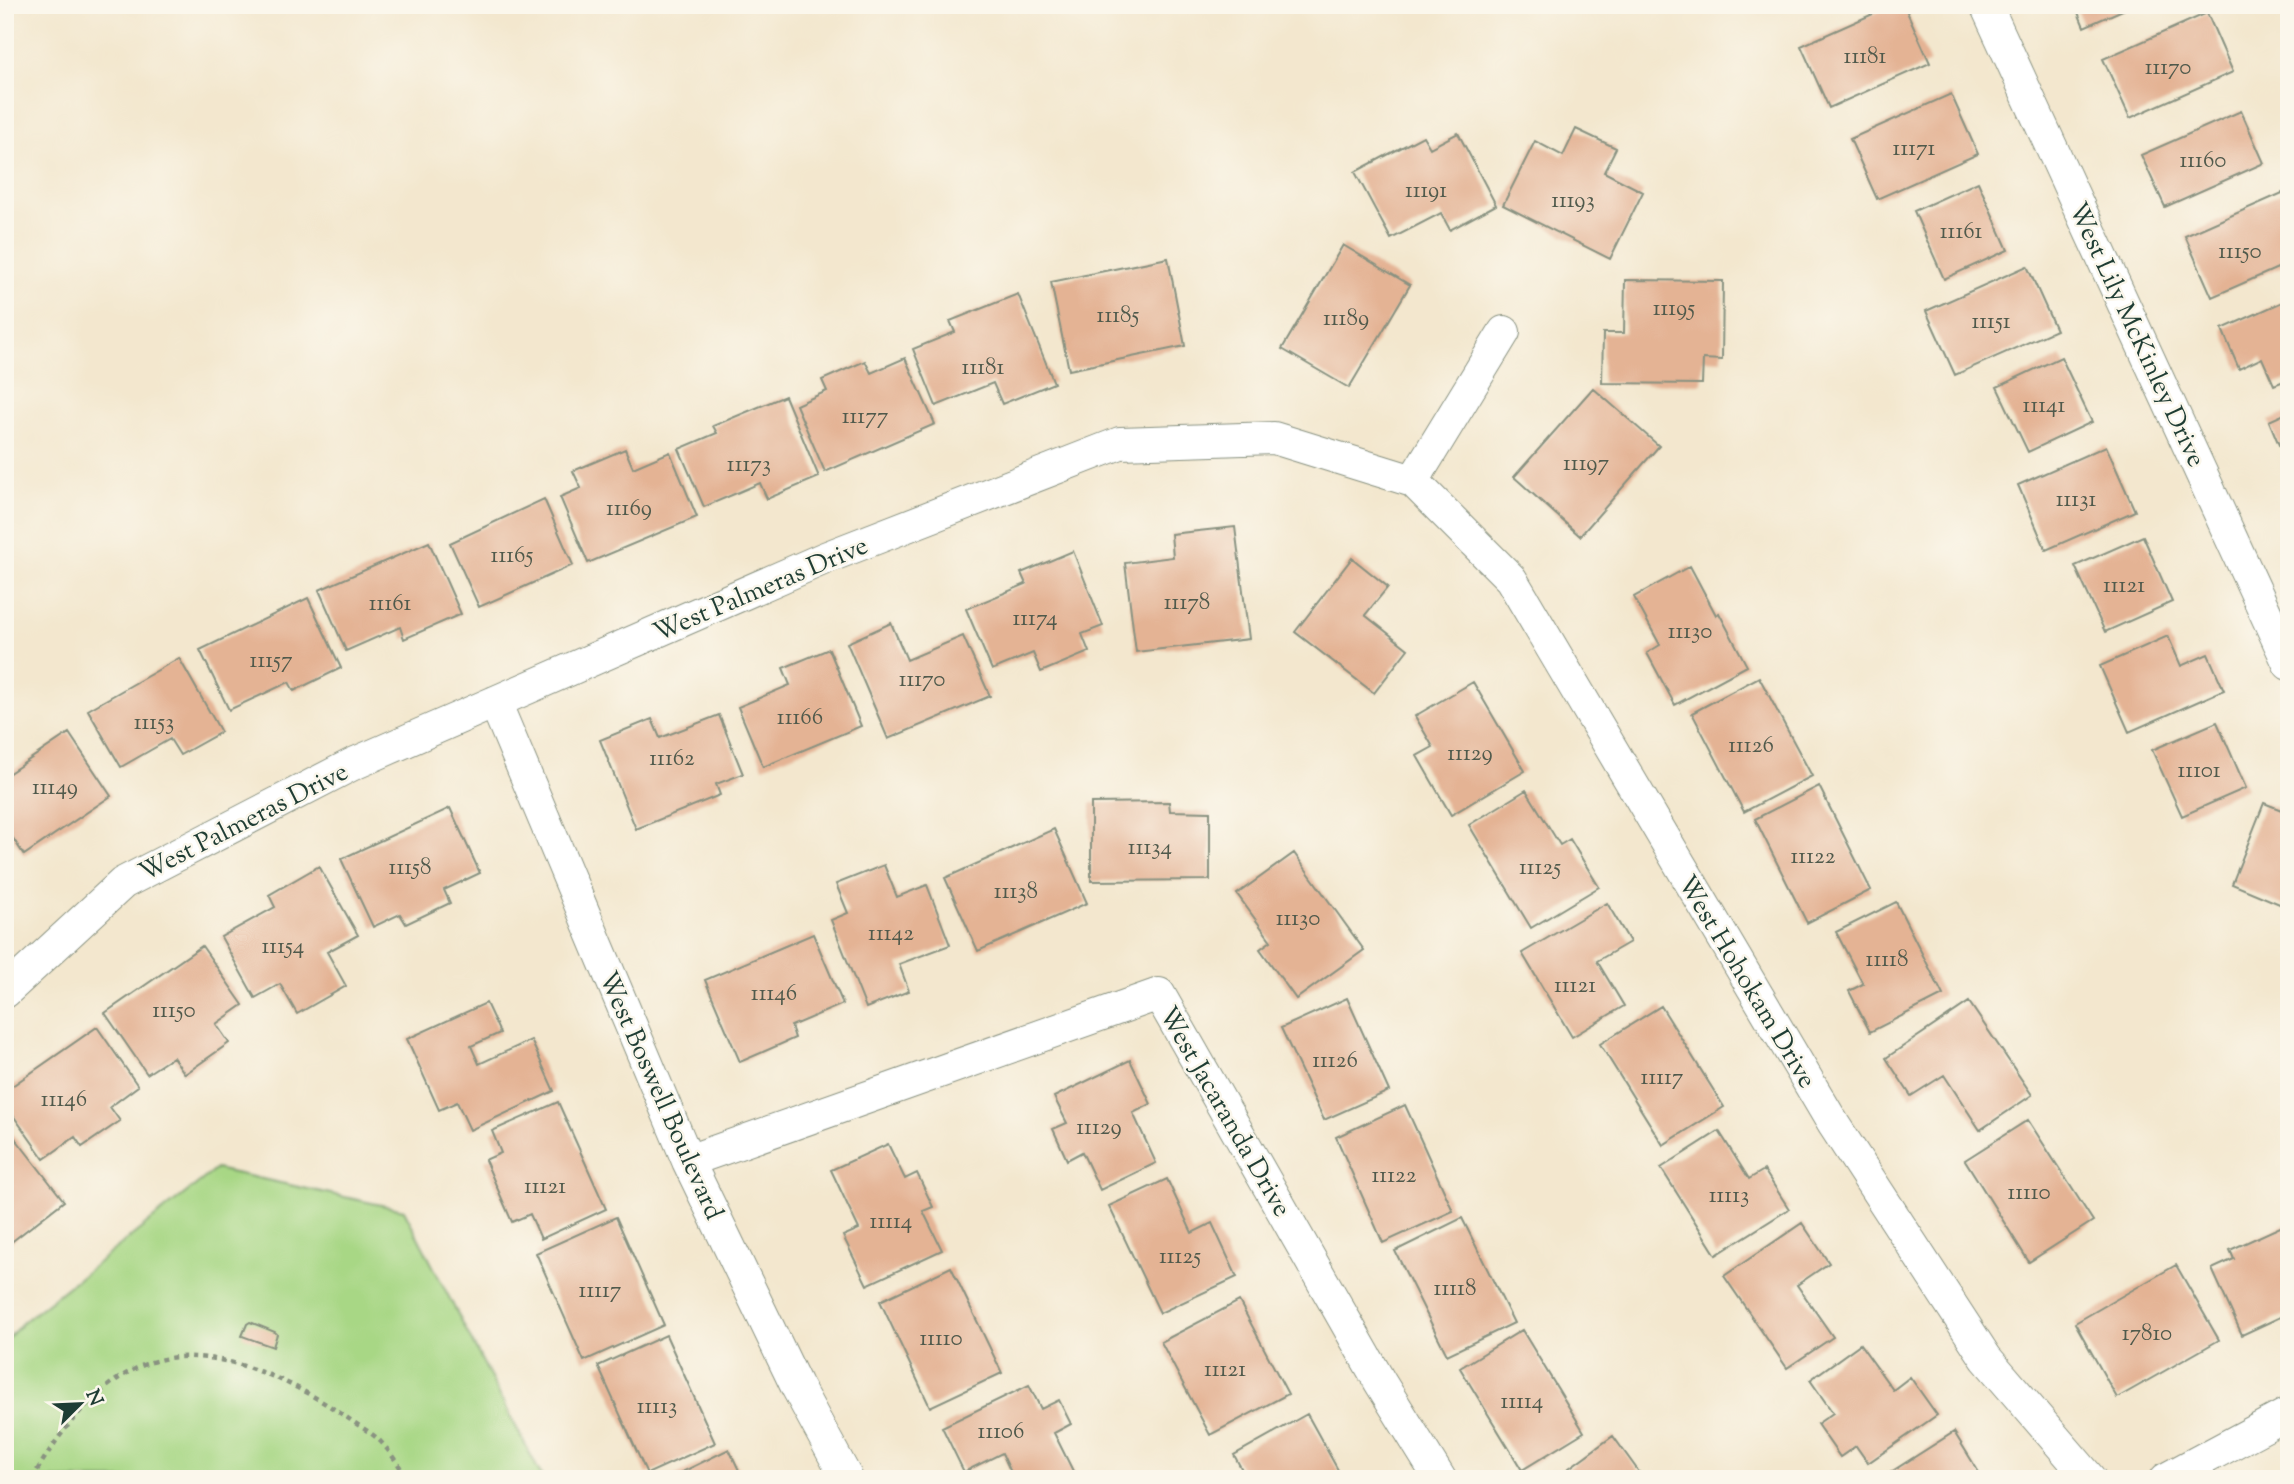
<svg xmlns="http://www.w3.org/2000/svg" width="2294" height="1484" font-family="'Sorts Mill Goudy',serif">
<rect width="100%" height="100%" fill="#fbf7ec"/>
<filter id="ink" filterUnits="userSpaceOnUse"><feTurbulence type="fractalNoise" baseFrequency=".0143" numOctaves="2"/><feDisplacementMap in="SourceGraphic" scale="14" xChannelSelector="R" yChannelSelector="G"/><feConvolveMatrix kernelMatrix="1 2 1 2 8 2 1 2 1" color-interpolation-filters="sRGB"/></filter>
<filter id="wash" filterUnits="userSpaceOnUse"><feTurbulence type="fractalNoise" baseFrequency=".00686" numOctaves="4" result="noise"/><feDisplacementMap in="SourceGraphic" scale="28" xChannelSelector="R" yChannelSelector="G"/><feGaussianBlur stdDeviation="1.57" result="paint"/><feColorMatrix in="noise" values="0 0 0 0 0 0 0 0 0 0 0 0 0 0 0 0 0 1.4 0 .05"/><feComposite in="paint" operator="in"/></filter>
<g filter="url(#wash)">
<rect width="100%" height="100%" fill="#f3e7ce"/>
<path fill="#a8d785" stroke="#648a5c" stroke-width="2" d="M 216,1169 L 404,1210 L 543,1479 L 5,1479 L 5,1342 L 22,1323 Z"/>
<g id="blocks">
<path fill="#e4b394" d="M 1893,5 L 1904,5 L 1930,63 L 1829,108 L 1801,46 Z
M 2075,5 L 2134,5 L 2084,27 Z
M 2207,13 L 2233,72 L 2130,118 L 2103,59 Z
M 1951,94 L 1978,154 L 1877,199 L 1850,139 Z
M 2241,111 L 2264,163 L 2165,207 L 2141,155 Z
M 1576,129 L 1616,148 L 1604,172 L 1643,192 L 1610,259 L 1503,205 L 1535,141 L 1563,156 Z
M 1458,133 L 1496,205 L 1450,230 L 1441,213 L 1391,239 L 1355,172 L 1423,136 L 1430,148 Z
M 1978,182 L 2008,250 L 1944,279 L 1914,211 Z
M 2289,190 L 2289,263 L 2212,297 L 2185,236 Z
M 1343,245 L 1410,285 L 1349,388 L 1282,349 Z
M 1168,258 L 1185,346 L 1069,370 L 1051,282 Z
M 2027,266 L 2056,330 L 1955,375 L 1926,311 Z
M 1625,280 L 1723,281 L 1722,360 L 1703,359 L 1702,384 L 1602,383 L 1603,333 L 1624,333 Z
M 1018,294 L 1054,383 L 1002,404 L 993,383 L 936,406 L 913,349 L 955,332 L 950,321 Z
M 2289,299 L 2289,379 L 2274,385 L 2262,358 L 2239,369 L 2222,329 Z
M 2061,357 L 2092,422 L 2028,452 L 1997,387 Z
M 905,358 L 935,424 L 825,472 L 796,405 L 827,391 L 822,380 L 865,361 L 871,373 Z
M 1593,388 L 1659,446 L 1580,536 L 1514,477 Z
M 785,396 L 819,477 L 767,499 L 760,483 L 704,507 L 679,449 L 717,433 L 713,426 Z
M 2289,412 L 2289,441 L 2279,445 L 2269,421 Z
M 2106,446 L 2135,511 L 2046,550 L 2018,485 Z
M 625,449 L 633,468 L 670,452 L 697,517 L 588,563 L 560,497 L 581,488 L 573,471 Z
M 544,499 L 573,565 L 479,607 L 450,543 Z
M 1235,527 L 1249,639 L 1136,652 L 1125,563 L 1173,557 L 1171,534 Z
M 2143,536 L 2172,602 L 2105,632 L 2075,566 Z
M 429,542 L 461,614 L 404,639 L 400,627 L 346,651 L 319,590 Z
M 1073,551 L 1103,626 L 1082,634 L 1089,652 L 1041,672 L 1033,653 L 992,670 L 966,609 L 1026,584 L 1021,573 Z
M 1352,558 L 1388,587 L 1365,615 L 1408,649 L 1374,693 L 1295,632 Z
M 1690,566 L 1716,615 L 1719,613 L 1747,666 L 1675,705 L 1647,653 L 1660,645 L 1634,597 Z
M 308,598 L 341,668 L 294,691 L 289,682 L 229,710 L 200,650 Z
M 891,623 L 907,660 L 963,636 L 990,696 L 888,739 L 847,643 Z
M 2168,636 L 2181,666 L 2208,654 L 2224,690 L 2129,732 L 2100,666 Z
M 829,649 L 861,726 L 763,767 L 738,707 L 790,685 L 783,668 Z
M 179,658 L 221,732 L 180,755 L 170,739 L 121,767 L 88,710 Z
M 1759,677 L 1812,776 L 1744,812 L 1692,713 Z
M 1473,682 L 1525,771 L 1451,815 L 1417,756 L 1433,747 L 1415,716 Z
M 719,715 L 743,774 L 716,784 L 720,795 L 636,829 L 600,740 L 652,719 L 660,738 Z
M 2217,722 L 2246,788 L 2182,816 L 2152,750 Z
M 69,733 L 111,796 L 24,855 L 5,826 L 5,776 Z
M 1819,786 L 1871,890 L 1807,923 L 1755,819 Z
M 1526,790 L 1560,845 L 1570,839 L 1599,887 L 1531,928 L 1469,825 Z
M 1169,802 L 1170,811 L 1210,812 L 1210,880 L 1091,881 L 1091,803 Z
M 2264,803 L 2289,813 L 2289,908 L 2232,884 Z
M 450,808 L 480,873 L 444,890 L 450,903 L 406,924 L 400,914 L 373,927 L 341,859 Z
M 1054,829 L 1087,903 L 978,951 L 945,878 Z
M 1294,853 L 1364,950 L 1296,999 L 1260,949 L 1271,941 L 1237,894 Z
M 884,865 L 897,897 L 927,885 L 950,945 L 899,964 L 909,991 L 866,1008 L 831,920 L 848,913 L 836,884 Z
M 319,866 L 358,935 L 327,952 L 346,986 L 297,1014 L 280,984 L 255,998 L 221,937 L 275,907 L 269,895 Z
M 1896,902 L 1943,995 L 1870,1032 L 1849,991 L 1863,984 L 1836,932 Z
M 1607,903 L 1630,942 L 1597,961 L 1624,1006 L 1572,1037 L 1522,953 Z
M 813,934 L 843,1004 L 791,1026 L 795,1038 L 740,1062 L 705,980 Z
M 202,946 L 243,1005 L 216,1024 L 229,1043 L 185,1074 L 173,1057 L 147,1074 L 105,1013 Z
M 1347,998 L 1389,1091 L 1324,1120 L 1281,1028 Z
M 1969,1002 L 2032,1095 L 1980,1130 L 1944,1075 L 1911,1096 L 1886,1058 Z
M 486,1003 L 500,1033 L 471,1046 L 479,1064 L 531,1040 L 554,1091 L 470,1130 L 457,1102 L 439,1110 L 407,1039 Z
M 1661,1006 L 1724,1107 L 1663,1145 L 1600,1044 Z
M 97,1027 L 138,1086 L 110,1107 L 120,1121 L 82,1147 L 75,1137 L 44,1159 L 5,1104 L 5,1091 Z
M 1130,1060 L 1151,1104 L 1133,1113 L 1156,1163 L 1100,1190 L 1082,1152 L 1067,1160 L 1053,1129 L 1067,1123 L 1054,1097 Z
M 558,1102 L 606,1209 L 541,1239 L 530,1214 L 512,1222 L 485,1160 L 501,1153 L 492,1131 Z
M 1405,1105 L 1453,1211 L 1383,1243 L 1336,1137 Z
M 2028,1120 L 2093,1221 L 2029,1262 L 1965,1160 Z
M 5,1125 L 64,1201 L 5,1247 Z
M 1719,1131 L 1749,1179 L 1764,1170 L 1789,1209 L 1716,1255 L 1661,1168 Z
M 888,1144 L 905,1179 L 917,1173 L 933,1207 L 923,1211 L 942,1250 L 867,1285 L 843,1236 L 859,1229 L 831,1170 Z
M 1167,1179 L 1192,1233 L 1212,1223 L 1237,1277 L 1160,1313 L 1109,1206 Z
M 616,1217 L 664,1325 L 584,1361 L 536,1253 Z
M 1462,1218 L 1514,1323 L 1447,1355 L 1395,1251 Z
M 1802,1223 L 1829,1263 L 1797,1285 L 1833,1337 L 1787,1368 L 1724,1276 Z
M 2289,1223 L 2289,1313 L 2242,1335 L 2212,1269 L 2234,1259 L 2230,1250 Z
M 2176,1265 L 2219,1340 L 2117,1398 L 2075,1323 Z
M 951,1267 L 1002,1373 L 930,1407 L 880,1301 Z
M 1239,1301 L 1288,1394 L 1210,1435 L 1161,1342 Z
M 250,1322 L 275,1332 L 277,1334 L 273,1347 L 242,1336 L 247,1324 Z
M 1522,1330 L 1584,1432 L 1522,1470 L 1460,1368 Z
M 666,1335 L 715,1443 L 647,1474 L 598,1366 Z
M 1860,1344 L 1893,1390 L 1910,1377 L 1937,1415 L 1868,1463 L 1856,1446 L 1840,1457 L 1817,1424 L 1833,1413 L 1810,1380 Z
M 1029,1385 L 1041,1409 L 1059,1400 L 1071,1424 L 1054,1433 L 1077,1479 L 1014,1479 L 1002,1453 L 964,1472 L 942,1427 Z
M 1307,1414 L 1343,1479 L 1247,1479 L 1234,1455 Z
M 1954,1432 L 1983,1479 L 1896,1479 L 1891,1472 Z
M 1613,1436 L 1644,1479 L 1554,1479 Z
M 729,1449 L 743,1479 L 668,1479 Z"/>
</g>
</g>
<g filter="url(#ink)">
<use href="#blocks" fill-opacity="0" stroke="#899281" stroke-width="2"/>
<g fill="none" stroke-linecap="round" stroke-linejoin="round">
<g stroke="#899281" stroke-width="34">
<path id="street" d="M 1986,5 L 2289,664
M 1413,481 L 1504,332
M 495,702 L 688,1161 L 796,1385 L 847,1479
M 5,992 L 123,883 L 351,765 L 825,558 L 1120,443 L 1274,438 L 1413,481 L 1511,579 L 1834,1125 L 1986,1358 L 2090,1479
M 688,1161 L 1159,994 L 1380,1382 L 1440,1479
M 2166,1479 L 2289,1413"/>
</g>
<path stroke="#899281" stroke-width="4.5" stroke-dasharray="5 5" stroke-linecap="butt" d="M 32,1479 C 58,1434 92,1388 141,1366 C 206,1337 296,1382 349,1419 C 359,1426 371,1432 380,1441 C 390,1451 399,1466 408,1479"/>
<use href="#street" stroke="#fff" stroke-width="32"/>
</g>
</g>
<g text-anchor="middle" stroke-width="5" stroke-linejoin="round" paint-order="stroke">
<g font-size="23" fill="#505a4c">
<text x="1865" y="63">11181</text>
<text x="2168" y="74">11170</text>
<text x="1914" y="155">11171</text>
<text x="2203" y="167">11160</text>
<text x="1426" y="197">11191</text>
<text x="1573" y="207">11193</text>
<text x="1961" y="238">11161</text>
<text x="2240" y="258">11150</text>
<text x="1674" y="315">11195</text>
<text x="1118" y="322">11185</text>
<text x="1346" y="325">11189</text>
<text x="1991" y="328">11151</text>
<text x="983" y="374">11181</text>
<text x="2044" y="412">11141</text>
<text x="865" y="423">11177</text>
<text x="1586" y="470">11197</text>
<text x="749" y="471">11173</text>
<text x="2076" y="506">11131</text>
<text x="629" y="515">11169</text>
<text x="512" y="562">11165</text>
<text x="2124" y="592">11121</text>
<text x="1187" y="609">11178</text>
<text x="390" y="610">11161</text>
<text x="1035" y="625">11174</text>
<text x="1690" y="638">11130</text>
<text x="271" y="667">11157</text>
<text x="922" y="686">11170</text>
<text x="800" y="724">11166</text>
<text x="154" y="729">11153</text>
<text x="1751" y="752">11126</text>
<text x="1470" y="760">11129</text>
<text x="672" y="765">11162</text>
<text x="2199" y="777">11101</text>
<text x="55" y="794">11149</text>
<text x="1150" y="854">11134</text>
<text x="1813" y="863">11122</text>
<text x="410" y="874">11158</text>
<text x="1540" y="874">11125</text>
<text x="1016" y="898">11138</text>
<text x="1298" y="925">11130</text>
<text x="891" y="940">11142</text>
<text x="283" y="953">11154</text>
<text x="1887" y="966">11118</text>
<text x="1575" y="992">11121</text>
<text x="774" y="1000">11146</text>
<text x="174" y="1017">11150</text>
<text x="1335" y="1067">11126</text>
<text x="1662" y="1084">11117</text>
<text x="64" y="1106">11146</text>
<text x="1099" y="1134">11129</text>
<text x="1394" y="1182">11122</text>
<text x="545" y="1193">11121</text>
<text x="2029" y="1199">11110</text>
<text x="1729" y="1202">11113</text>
<text x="891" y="1228">11114</text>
<text x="1180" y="1263">11125</text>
<text x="1455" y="1295">11118</text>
<text x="600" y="1297">11117</text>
<text x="2147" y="1340">17810</text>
<text x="941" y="1345">11110</text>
<text x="1225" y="1376">11121</text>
<text x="1522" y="1408">11114</text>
<text x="657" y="1413">11113</text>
<text x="1001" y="1438">11106</text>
</g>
<g font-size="26" fill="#1f3d34" stroke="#fbf7ec">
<text transform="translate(2138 334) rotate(65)" y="9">West Lily McKinley Drive</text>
<text transform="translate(760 588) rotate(-23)" y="9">West Palmeras Drive</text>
<text transform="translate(243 821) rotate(-27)" y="9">West Palmeras Drive</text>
<text transform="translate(1748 981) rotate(59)" y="9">West Hohokam Drive</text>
<text transform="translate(662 1095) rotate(66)" y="9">West Boswell Boulevard</text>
<text transform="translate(1226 1111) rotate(60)" y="9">West Jacaranda Drive</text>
</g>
</g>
<rect width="2294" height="1484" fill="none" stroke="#fbf7ec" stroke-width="28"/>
<g transform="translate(80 1404) rotate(66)" stroke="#fbf7ec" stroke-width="5" paint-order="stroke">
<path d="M0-5L12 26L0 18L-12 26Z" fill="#1f3d34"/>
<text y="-10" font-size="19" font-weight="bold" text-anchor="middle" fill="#1f3d34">N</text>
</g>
</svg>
